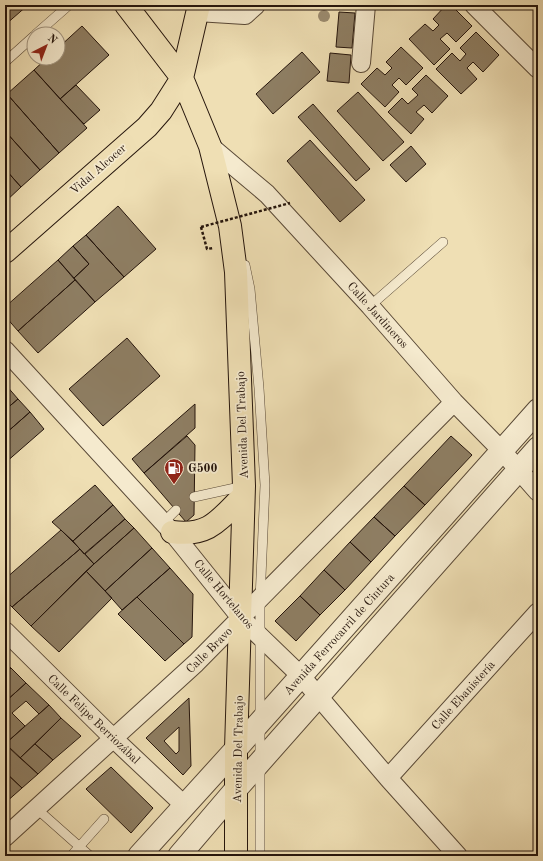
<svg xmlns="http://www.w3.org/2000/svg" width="543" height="861" font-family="'Old Standard TT',serif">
<rect width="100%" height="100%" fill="#efdfb4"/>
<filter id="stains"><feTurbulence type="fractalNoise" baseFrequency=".005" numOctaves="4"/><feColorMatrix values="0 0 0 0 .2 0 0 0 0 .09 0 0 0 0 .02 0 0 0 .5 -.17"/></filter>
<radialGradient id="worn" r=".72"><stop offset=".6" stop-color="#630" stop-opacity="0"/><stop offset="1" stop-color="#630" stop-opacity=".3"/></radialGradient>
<path fill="#8e7e63" stroke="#25150c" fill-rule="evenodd" d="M 5,5 L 28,5 L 5,25 Z
M 446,5 L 451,5 L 472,26 L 456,42 L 447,33 L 440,39 L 450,49 L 434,65 L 409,39 L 425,24 L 433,31 L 439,25 L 433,19 Z
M 339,12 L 355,13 L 352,48 L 336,47 Z
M 82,26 L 109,55 L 60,99 L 34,70 L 47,58 L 58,58 L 58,48 Z
M 476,32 L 499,55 L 483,72 L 473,62 L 467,68 L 477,79 L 461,94 L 436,69 L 452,53 L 460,61 L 466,54 L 460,48 Z
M 401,47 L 423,68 L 406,85 L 399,78 L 392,85 L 399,92 L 385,107 L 361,84 L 377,68 L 385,75 L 392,68 L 386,62 Z
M 302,52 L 320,72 L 273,114 L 256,94 Z
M 330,53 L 351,55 L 349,83 L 327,81 Z
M 34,70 L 87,128 L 59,153 L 7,94 Z
M 426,75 L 448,96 L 432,113 L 424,105 L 416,112 L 424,119 L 411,134 L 388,112 L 402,98 L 408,104 L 418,95 L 412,89 Z
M 76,85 L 100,110 L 84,124 L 60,99 Z
M 358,92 L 404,142 L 383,161 L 337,111 Z
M 7,94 L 59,153 L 40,170 L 5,131 L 5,96 Z
M 313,104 L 370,169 L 356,181 L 298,117 Z
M 5,131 L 40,170 L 21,187 L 5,169 Z
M 310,140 L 365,200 L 340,222 L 287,161 Z
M 411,146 L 426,164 L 406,182 L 390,165 Z
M 5,169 L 21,187 L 5,202 Z
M 118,206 L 156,249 L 124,277 L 86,235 Z
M 86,235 L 124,277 L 95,302 L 74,278 L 89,264 L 73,246 Z
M 73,246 L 89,264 L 74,278 L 58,260 Z
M 58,260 L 75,280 L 18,331 L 5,316 L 5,307 Z
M 75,280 L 95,302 L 38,353 L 18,331 Z
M 127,338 L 160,376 L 103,426 L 69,389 Z
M 5,384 L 18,399 L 5,410 Z
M 18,399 L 30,412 L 5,434 L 5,410 Z
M 195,404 L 195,428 L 144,473 L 132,459 Z
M 30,412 L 44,429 L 5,463 L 5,434 Z
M 187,436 L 195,445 L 194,515 L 186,522 L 144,473 Z
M 451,436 L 472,455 L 425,505 L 404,486 Z
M 95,485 L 113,505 L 73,541 L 52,522 Z
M 404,486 L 425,505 L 395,536 L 374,517 Z
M 113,505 L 125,519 L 84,554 L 73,541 Z
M 374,517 L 395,536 L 371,562 L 350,542 Z
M 125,519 L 134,528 L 94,564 L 85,554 Z
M 134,528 L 152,548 L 105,591 L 86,571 Z
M 61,530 L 80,549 L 12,607 L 5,600 L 5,579 Z
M 350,542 L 371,562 L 345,590 L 324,570 Z
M 152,548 L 170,568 L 122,610 L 105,591 Z
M 80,549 L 94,564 L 31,626 L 12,607 Z
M 170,568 L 193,594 L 192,637 L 184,644 L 137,597 Z
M 324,570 L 345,590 L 320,615 L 300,596 Z
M 86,571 L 112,598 L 59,652 L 31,626 Z
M 300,596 L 320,615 L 296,641 L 275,621 Z
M 137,597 L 184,644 L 165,661 L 118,614 Z
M 5,663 L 11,668 L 5,673 Z
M 11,668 L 26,683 L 5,702 L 5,673 Z
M 26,683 L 49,705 L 39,714 L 26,701 L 12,713 L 25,726 L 5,744 L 5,702 Z
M 189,698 L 191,766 L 183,775 L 146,738 ZM 179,727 L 179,751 L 176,754 L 164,741 Z
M 49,705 L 61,718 L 20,758 L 5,744 Z
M 61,718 L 81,736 L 53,760 L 35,744 Z
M 35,744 L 53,760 L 38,774 L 20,758 Z
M 10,748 L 38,774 L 22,788 L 5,772 L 5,752 Z
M 111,767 L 153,808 L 131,833 L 86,789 Z
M 5,772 L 22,788 L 5,803 Z"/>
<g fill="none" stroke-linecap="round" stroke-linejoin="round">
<g stroke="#584836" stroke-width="10">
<path id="service" d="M 36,34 L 69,5
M 5,62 L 34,36
M 245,265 L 250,289 L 259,388 L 265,485 L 260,600 L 260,856
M 370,306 L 443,242
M 194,497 L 244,486
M 163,523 L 176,510
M 37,809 L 90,856
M 71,856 L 104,819"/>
</g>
<g stroke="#584836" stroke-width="20">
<path id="minor" d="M 474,5 L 538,69
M 197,12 L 245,15 L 256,5
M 361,63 L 366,5
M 210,146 L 267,194 L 370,306 L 454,402 L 502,451 L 538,492
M 5,350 L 172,532 L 241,618 L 301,676 L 388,778 L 458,856
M 5,631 L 114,739 L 184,805
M 388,778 L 538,612
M 5,837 L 196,663 L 454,402"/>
</g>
<g stroke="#584836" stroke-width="24">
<path id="tertiary" d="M 139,856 L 236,749 L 538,410
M 179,856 L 237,788 L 538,448"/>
</g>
<g stroke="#25150c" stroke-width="24">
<path id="primary" d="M 126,5 L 182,78 L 210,146 L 230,226 L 236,272 L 244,486 L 236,749 L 236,856
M 5,252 L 147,127 L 161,111 L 182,78 L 199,5
M 172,532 C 209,537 219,520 243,496"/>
</g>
<path stroke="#25150c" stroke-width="2.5" stroke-dasharray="3 2" stroke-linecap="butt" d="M 201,227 L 207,249 L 213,248"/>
<use href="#service" stroke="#f5eace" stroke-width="9"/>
<use href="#minor" stroke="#f5eace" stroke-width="18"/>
<use href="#tertiary" stroke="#f5eace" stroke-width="22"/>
<use href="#primary" stroke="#efdfb4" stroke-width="22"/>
<path stroke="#25150c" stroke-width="2.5" stroke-dasharray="3 2" stroke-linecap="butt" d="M 201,227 L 290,203"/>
</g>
<circle fill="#9b8b6f" cx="324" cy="16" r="6"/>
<defs>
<g id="fuel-pin" transform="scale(1)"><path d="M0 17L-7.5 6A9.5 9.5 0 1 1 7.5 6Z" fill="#8f2418" stroke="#f5eace"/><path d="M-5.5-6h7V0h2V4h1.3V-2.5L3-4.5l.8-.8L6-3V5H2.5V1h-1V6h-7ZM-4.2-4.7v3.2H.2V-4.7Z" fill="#fff"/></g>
</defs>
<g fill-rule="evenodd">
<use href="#fuel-pin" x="174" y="468"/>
</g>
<g text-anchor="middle" stroke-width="3.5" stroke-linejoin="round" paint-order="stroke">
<g font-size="12" fill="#25150c" stroke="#f5eace">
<text transform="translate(98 169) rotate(-41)" y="4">Vidal Alcocer</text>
<text transform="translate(378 315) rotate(48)" y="4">Calle Jardineros</text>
<text transform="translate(242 425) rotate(-92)" y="4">Avenida Del Trabajo</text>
<text transform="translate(224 594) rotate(50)" y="4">Calle Hortelanos</text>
<text transform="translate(339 634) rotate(-48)" y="4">Avenida Ferrocarril de Cintura</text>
<text transform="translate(209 650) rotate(-45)" y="4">Calle Bravo</text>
<text transform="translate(463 695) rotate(-48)" y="4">Calle Ebanistería</text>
<text transform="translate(94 719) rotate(44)" y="4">Calle Felipe Berriozábal</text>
<text transform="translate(238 749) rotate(-89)" y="4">Avenida Del Trabajo</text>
</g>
<g font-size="12" font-weight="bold" fill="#25150c" stroke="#f5eace" text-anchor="start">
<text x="188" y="472">G500</text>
</g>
</g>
<rect width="543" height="861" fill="none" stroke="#efdfb4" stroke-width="20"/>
<rect x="6" y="6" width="531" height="849" fill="none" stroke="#25150c" stroke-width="2"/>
<rect x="10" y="10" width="523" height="841" fill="none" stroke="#25150c"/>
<g transform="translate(46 46) rotate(42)"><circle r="19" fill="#f5eace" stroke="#a29580"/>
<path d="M0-3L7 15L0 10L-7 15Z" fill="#8f2418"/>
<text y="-6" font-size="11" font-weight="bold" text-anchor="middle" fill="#25150c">N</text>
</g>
<rect width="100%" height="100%" filter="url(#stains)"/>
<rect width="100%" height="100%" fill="url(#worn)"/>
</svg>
